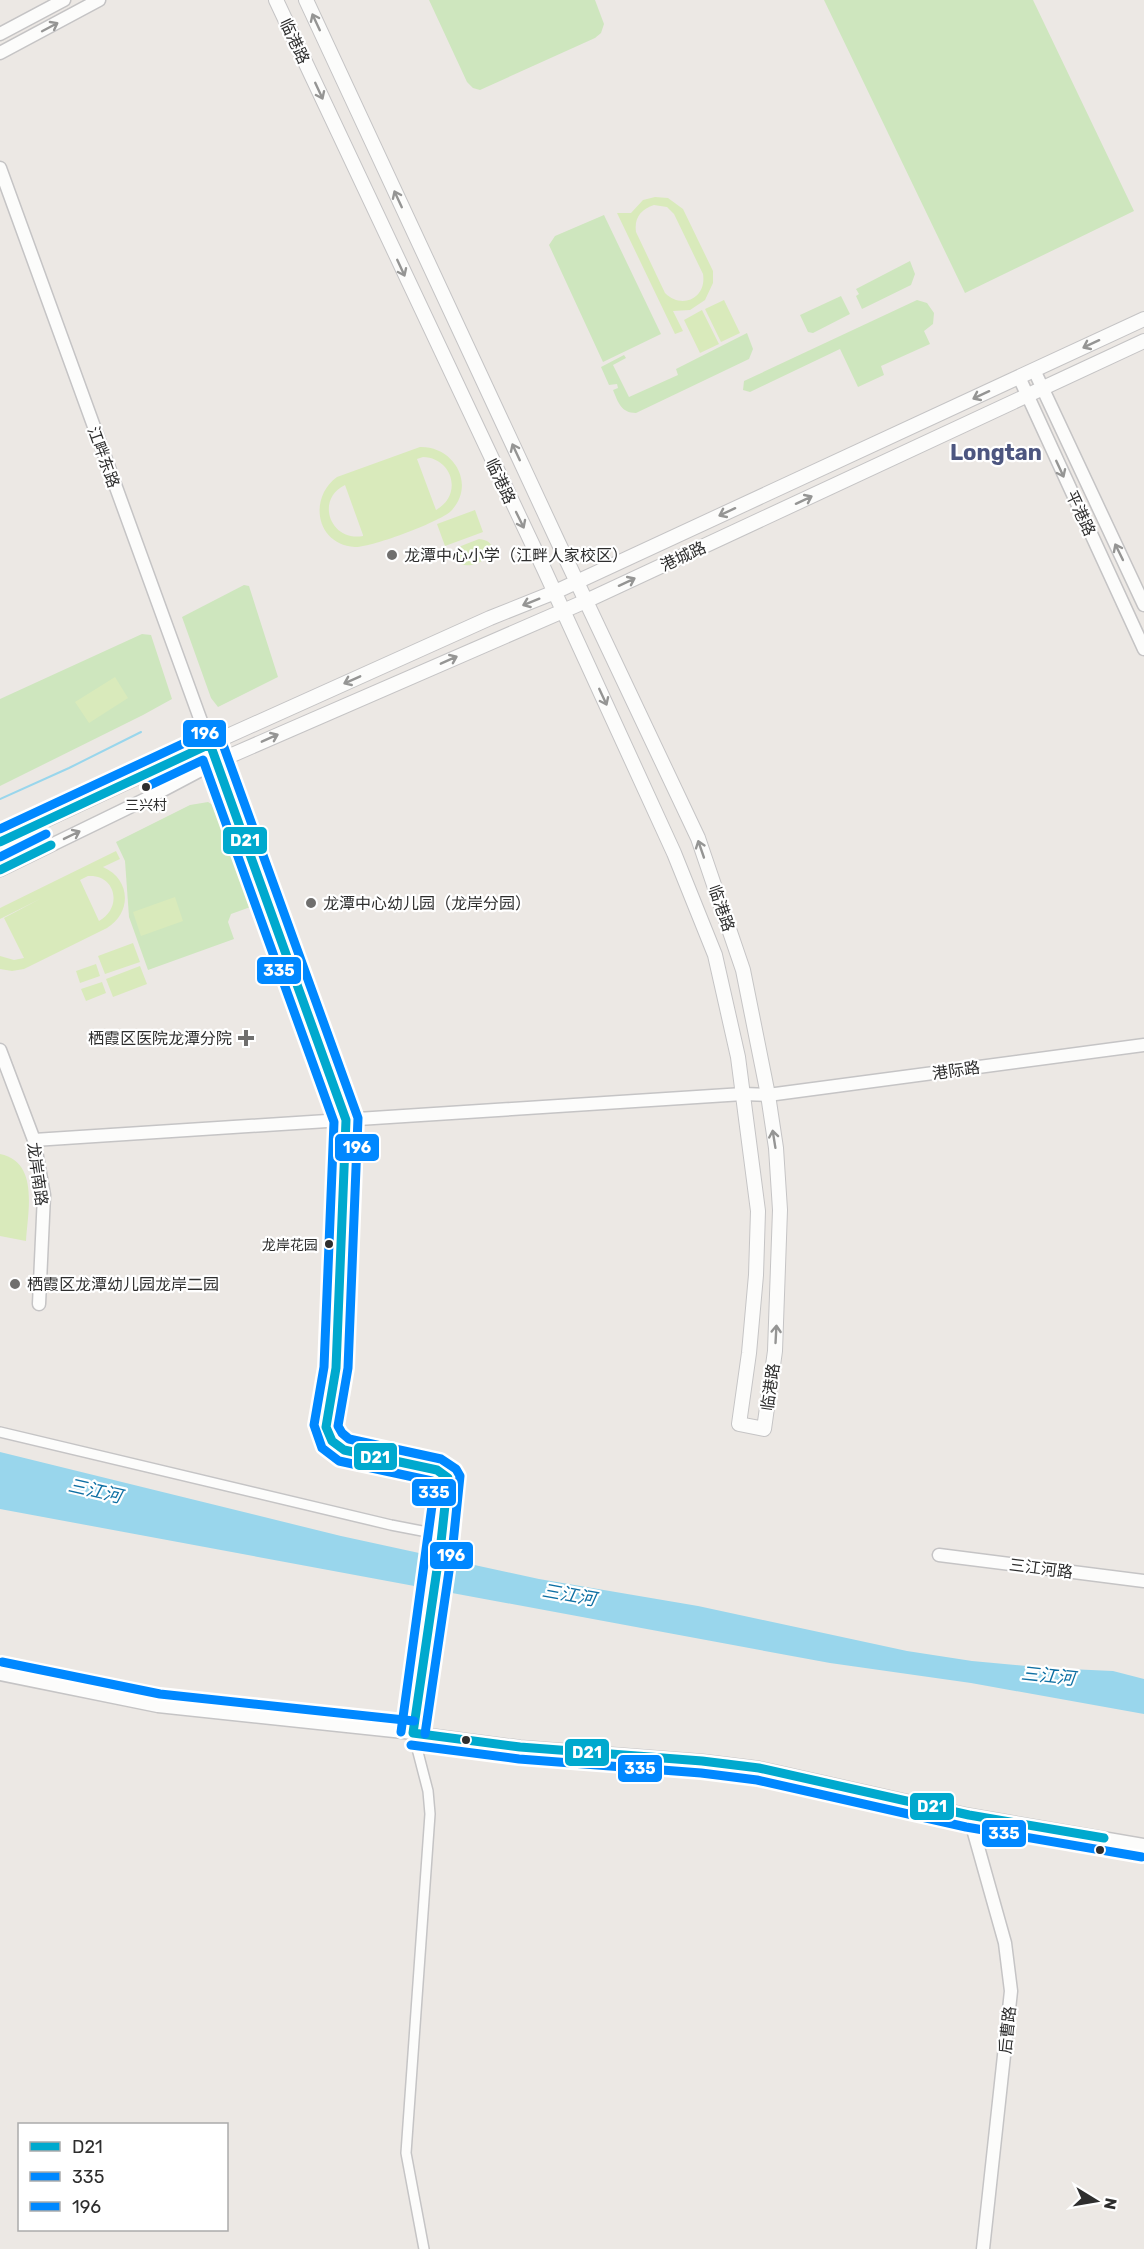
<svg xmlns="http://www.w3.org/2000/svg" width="1144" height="2249" font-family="Rubik,'Noto Sans SC',sans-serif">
<rect width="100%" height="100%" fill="#ece8e4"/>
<path fill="#cee6be" d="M 429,0 L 595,0 L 604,24 L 601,33 L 595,38 L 480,90 L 473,88 L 467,82 Z
M 824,0 L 1033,0 L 1134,211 L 965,293 Z
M 604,215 L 661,334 L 603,362 L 549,245 L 555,236 Z
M 910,261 L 915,274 L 911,285 L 862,309 L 856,296 L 859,294 L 856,289 Z
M 841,296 L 850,314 L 813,333 L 808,332 L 800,315 Z
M 917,300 L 927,303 L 934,313 L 933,324 L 924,331 L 930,344 L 881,366 L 884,375 L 858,387 L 840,349 L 750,392 L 743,390 L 744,381 Z
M 747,333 L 753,349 L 749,359 L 636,413 C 621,413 618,402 613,390 L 618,388 L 617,384 L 609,385 L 601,367 L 624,355 L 626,358 L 613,365 L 629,397 L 678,375 L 676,369 Z
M 244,585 L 249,586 L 278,677 L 218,707 L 211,698 L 182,617 Z
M 142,634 L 151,635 L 172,699 L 143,715 L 0,786 L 0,699 Z
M 208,802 L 221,810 L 256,905 L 231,914 L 228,922 L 234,939 L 148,970 L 129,917 L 125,861 L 116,842 L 190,805 Z"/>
<path fill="#d9eabb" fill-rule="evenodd" d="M 655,197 L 668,198 L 683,209 L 713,271 L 713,283 L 705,300 L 690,310 L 673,311 L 683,331 L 675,334 L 617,213 L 631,213 L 643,200 ZM 654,205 L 667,207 L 674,214 L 703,274 C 707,298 682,310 665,293 L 636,232 C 634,218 641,209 654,205 Z
M 724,300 L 740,333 L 721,342 L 705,309 Z
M 702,310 L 719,344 L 700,353 L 684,320 Z
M 420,447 C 453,446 476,483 452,510 C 443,521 370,548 355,547 C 316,545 308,498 337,477 ZM 423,457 C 453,458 463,495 436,510 L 417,459 ZM 345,485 L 363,535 L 363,536 C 330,542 315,499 345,485 Z
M 475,510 L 483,532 L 445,546 L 437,524 Z
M 479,539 C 508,542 481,572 460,564 L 456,559 L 457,550 L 461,546 Z
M 115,677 L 128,698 L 89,723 L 75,702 Z
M 116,851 L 120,859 L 103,867 C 131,879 132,913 107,928 L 24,969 L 12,971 L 0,969 L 0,956 L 14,960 L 24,958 L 4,918 L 40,899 L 0,919 L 0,908 ZM 88,876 C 116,874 123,908 99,921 L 80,880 Z
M 175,897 L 183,921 L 141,936 L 133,912 Z
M 133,943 L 140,962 L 105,974 L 98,956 Z
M 96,964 L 100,976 L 80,983 L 76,971 Z
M 140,966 L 147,984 L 113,997 L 106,979 Z
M 102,982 L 106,993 L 86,1001 L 81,989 Z
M 0,1154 C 39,1162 28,1210 26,1241 L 0,1236 Z"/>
<path fill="#99d6ec" d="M 0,1452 L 341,1536 L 539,1579 L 698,1606 L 907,1651 L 972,1661 L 1047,1668 L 1113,1671 L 1144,1679 L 1144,1714 L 971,1683 L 830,1663 L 0,1509 Z"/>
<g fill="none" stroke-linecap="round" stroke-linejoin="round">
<path stroke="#99d6ec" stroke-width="2" d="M 0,799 L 69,768 L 141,732"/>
<g stroke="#c5c4c5" stroke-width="12">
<path id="minor" d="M 0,1432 L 391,1525 L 443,1535
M 413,1733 L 428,1791 L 430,1814 L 406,2153 L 424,2249"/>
</g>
<g stroke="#c5c4c5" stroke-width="15">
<path id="tertiary" d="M 0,34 L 64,0
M 0,53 L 99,0
M 0,168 L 346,1120 L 336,1368 L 326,1427 L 332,1441 L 344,1450 L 437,1470 L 448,1478 C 441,1564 422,1647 413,1733
M 1034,370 L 1144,605
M 1019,377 L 1144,649
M 0,842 L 210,744
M 0,870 L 146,799 L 216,762
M 0,1050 L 34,1140 L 44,1195 L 39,1304
M 34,1140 L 743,1094 L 768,1095 L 1144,1045
M 939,1555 L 1144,1581
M 0,1674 L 158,1706 L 413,1733 L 520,1747 L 702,1761 L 759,1768 L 969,1815 L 1144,1845
M 969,1815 L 1005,1943 L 1011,1991 L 983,2249"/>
</g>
<g stroke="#c5c4c5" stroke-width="16">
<path id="secondary" d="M 276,0 L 544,569 L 674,853 L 715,955 L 738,1057 L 758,1211 L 756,1275 L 749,1353 L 739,1424 L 764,1429 L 775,1351 L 780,1210 L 776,1148 L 768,1095 L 743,970 L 698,838 L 558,542 L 306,0
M 210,744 L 490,618 L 555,592 L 1144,319
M 216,762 L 586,601 L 1144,341"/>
</g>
<use href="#minor" stroke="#fcfcfb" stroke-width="9"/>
<use href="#tertiary" stroke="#fcfcfb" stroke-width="12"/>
<use href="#secondary" stroke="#fcfcfb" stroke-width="14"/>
<g stroke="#fff" stroke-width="14">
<path id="bus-1" d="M 0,842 L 210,744 L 346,1120 L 336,1368 L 326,1427 L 332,1441 L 344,1450 L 437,1470 L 448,1478 L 441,1542 L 413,1733
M 0,870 L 51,845
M 413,1733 L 520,1747 L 702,1761 L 759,1768 L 969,1815 L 1104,1838"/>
</g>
<g stroke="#fff" stroke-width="14">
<path id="bus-2" d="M 146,787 L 203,760 L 334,1122 L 324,1367 L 314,1425 L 322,1448 L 339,1461 L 432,1481 L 435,1484 L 401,1732
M 411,1745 L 519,1759 L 701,1773 L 757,1780 L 966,1827 L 1142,1857"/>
</g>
<g stroke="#fff" stroke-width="14">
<path id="bus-3" d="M 0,829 L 206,733 L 214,733 L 221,739 L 358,1118 L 348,1368 L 338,1426 L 342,1433 L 349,1439 L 441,1459 L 456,1469 L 460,1476 L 453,1544 L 425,1734
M 0,857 L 46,834
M 2,1662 L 160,1694 L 414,1721"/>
</g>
<use href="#bus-1" stroke="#00a9ce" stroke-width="9"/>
<use href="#bus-2" stroke="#08f" stroke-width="9"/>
<use href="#bus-3" stroke="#08f" stroke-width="9"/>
</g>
<defs><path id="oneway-shaft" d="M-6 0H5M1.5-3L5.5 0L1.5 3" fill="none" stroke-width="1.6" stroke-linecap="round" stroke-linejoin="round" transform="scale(1.5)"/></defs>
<g stroke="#959594">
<use href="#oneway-shaft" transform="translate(316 22) rotate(-115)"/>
<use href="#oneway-shaft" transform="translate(50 27) rotate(-28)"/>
<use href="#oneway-shaft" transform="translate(319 91) rotate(65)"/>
<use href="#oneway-shaft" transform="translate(398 199) rotate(-115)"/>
<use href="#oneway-shaft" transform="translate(401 268) rotate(65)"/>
<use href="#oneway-shaft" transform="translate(1091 344) rotate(155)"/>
<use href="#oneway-shaft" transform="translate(981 395) rotate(155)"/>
<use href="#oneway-shaft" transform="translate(516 452) rotate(-115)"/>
<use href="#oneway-shaft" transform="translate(1060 469) rotate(65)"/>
<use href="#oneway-shaft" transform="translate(804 500) rotate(-25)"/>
<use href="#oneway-shaft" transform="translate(727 512) rotate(155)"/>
<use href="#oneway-shaft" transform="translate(520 520) rotate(64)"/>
<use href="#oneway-shaft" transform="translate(1119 552) rotate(-116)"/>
<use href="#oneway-shaft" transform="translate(627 582) rotate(-25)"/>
<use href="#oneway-shaft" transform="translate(531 602) rotate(158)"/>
<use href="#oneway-shaft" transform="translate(449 660) rotate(-24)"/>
<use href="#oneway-shaft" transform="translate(352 680) rotate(156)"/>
<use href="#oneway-shaft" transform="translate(603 697) rotate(65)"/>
<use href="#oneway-shaft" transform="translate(270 738) rotate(-24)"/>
<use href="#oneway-shaft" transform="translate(72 835) rotate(-26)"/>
<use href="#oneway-shaft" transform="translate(701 849) rotate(-109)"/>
<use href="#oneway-shaft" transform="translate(774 1139) rotate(-99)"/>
<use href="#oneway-shaft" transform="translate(776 1334) rotate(-87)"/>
</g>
<g fill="#706f6e" stroke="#fff" stroke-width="2">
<circle cx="392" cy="555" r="6"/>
<circle cx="311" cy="903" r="6"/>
<path d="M243 1029h6v6h6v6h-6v6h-6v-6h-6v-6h6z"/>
<circle cx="15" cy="1284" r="6"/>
</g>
<g fill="#2e2e2e" stroke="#fff" stroke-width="2">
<circle cx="146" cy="787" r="5"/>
<circle cx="329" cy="1244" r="5"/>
<circle cx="466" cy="1740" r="5"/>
<circle cx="1100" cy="1850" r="5"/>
</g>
<g text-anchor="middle" stroke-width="4.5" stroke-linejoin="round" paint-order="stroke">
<g font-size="14" fill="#2e2e2e" stroke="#fff">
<text x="146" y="810">三兴村</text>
<text x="318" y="1250" text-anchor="end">龙岸花园</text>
</g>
<g font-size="16" fill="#2e2e2e" stroke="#fff">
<text transform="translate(295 41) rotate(65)" y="6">临港路</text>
<text transform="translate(104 457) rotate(70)" y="6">江畔东路</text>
<text transform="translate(501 481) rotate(65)" y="6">临港路</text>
<text transform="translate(1081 513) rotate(65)" y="6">平港路</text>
<text transform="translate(683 556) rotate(-25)" y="6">港城路</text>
<text transform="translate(722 908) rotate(71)" y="6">临港路</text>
<text transform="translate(956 1070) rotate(-8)" y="6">港际路</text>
<text transform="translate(38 1174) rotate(82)" y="6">龙岸南路</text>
<text transform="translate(770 1387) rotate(-82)" y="6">临港路</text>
<text transform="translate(1041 1568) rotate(7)" y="6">三江河路</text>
<text transform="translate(1007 2030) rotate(-84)" y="6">后曹路</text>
</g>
<g font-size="16" fill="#2e2e2e" stroke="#fff" text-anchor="start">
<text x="404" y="561">龙潭中心小学（江畔人家校区）</text>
<text x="323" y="909">龙潭中心幼儿园（龙岸分园）</text>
<text x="232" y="1044" text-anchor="end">栖霞区医院龙潭分院</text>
<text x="27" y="1290">栖霞区龙潭幼儿园龙岸二园</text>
</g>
<g font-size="18" font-style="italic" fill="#0d6fa3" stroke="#fff">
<text transform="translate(95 1491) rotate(13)" y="6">三江河</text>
<text transform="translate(569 1595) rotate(10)" y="6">三江河</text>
<text transform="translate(1048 1676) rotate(6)" y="6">三江河</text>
</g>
<g font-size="22" font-weight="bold" fill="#4d5680" stroke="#fff">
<text x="996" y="460">Longtan</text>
</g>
</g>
<g stroke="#fff" stroke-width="2">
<rect x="182" y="719" width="45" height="29" rx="6" fill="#08f"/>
<rect x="222" y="826" width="46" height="29" rx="6" fill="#00a9ce"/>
<rect x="256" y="956" width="46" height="29" rx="6" fill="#08f"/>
<rect x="334" y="1133" width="46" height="29" rx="6" fill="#08f"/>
<rect x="353" y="1442" width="45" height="29" rx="6" fill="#00a9ce"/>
<rect x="411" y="1478" width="46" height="29" rx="6" fill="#08f"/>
<rect x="429" y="1541" width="45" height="29" rx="6" fill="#08f"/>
<rect x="564" y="1738" width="46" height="29" rx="6" fill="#00a9ce"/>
<rect x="617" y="1754" width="46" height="29" rx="6" fill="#08f"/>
<rect x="909" y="1792" width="46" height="29" rx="6" fill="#00a9ce"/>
<rect x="981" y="1819" width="46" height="29" rx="6" fill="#08f"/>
</g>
<g font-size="16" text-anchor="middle" font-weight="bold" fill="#fff">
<text x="205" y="739">196</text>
<text x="245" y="846">D21</text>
<text x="279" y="976">335</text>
<text x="357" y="1153">196</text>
<text x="375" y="1463">D21</text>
<text x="434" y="1498">335</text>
<text x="451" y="1561">196</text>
<text x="587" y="1758">D21</text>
<text x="640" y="1774">335</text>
<text x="932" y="1812">D21</text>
<text x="1004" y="1839">335</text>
</g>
<rect x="18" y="2123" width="210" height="108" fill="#ffffff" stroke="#ababab" stroke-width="1.5"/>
<rect x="30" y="2142" width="30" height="9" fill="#00a9ce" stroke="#ababab" stroke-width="1.5"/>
<text x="72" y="2153" font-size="18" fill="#2e2e2e">D21</text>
<rect x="30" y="2172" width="30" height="9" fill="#0088ff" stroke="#ababab" stroke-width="1.5"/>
<text x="72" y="2183" font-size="18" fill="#2e2e2e">335</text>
<rect x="30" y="2202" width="30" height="9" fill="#0088ff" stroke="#ababab" stroke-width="1.5"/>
<text x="72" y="2213" font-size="18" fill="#2e2e2e">196</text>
<g transform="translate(1096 2201) rotate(101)" stroke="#ffffff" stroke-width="4.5" paint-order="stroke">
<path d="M0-4.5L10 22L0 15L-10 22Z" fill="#2e2e2e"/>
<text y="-9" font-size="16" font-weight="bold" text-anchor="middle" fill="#2e2e2e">N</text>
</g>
</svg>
